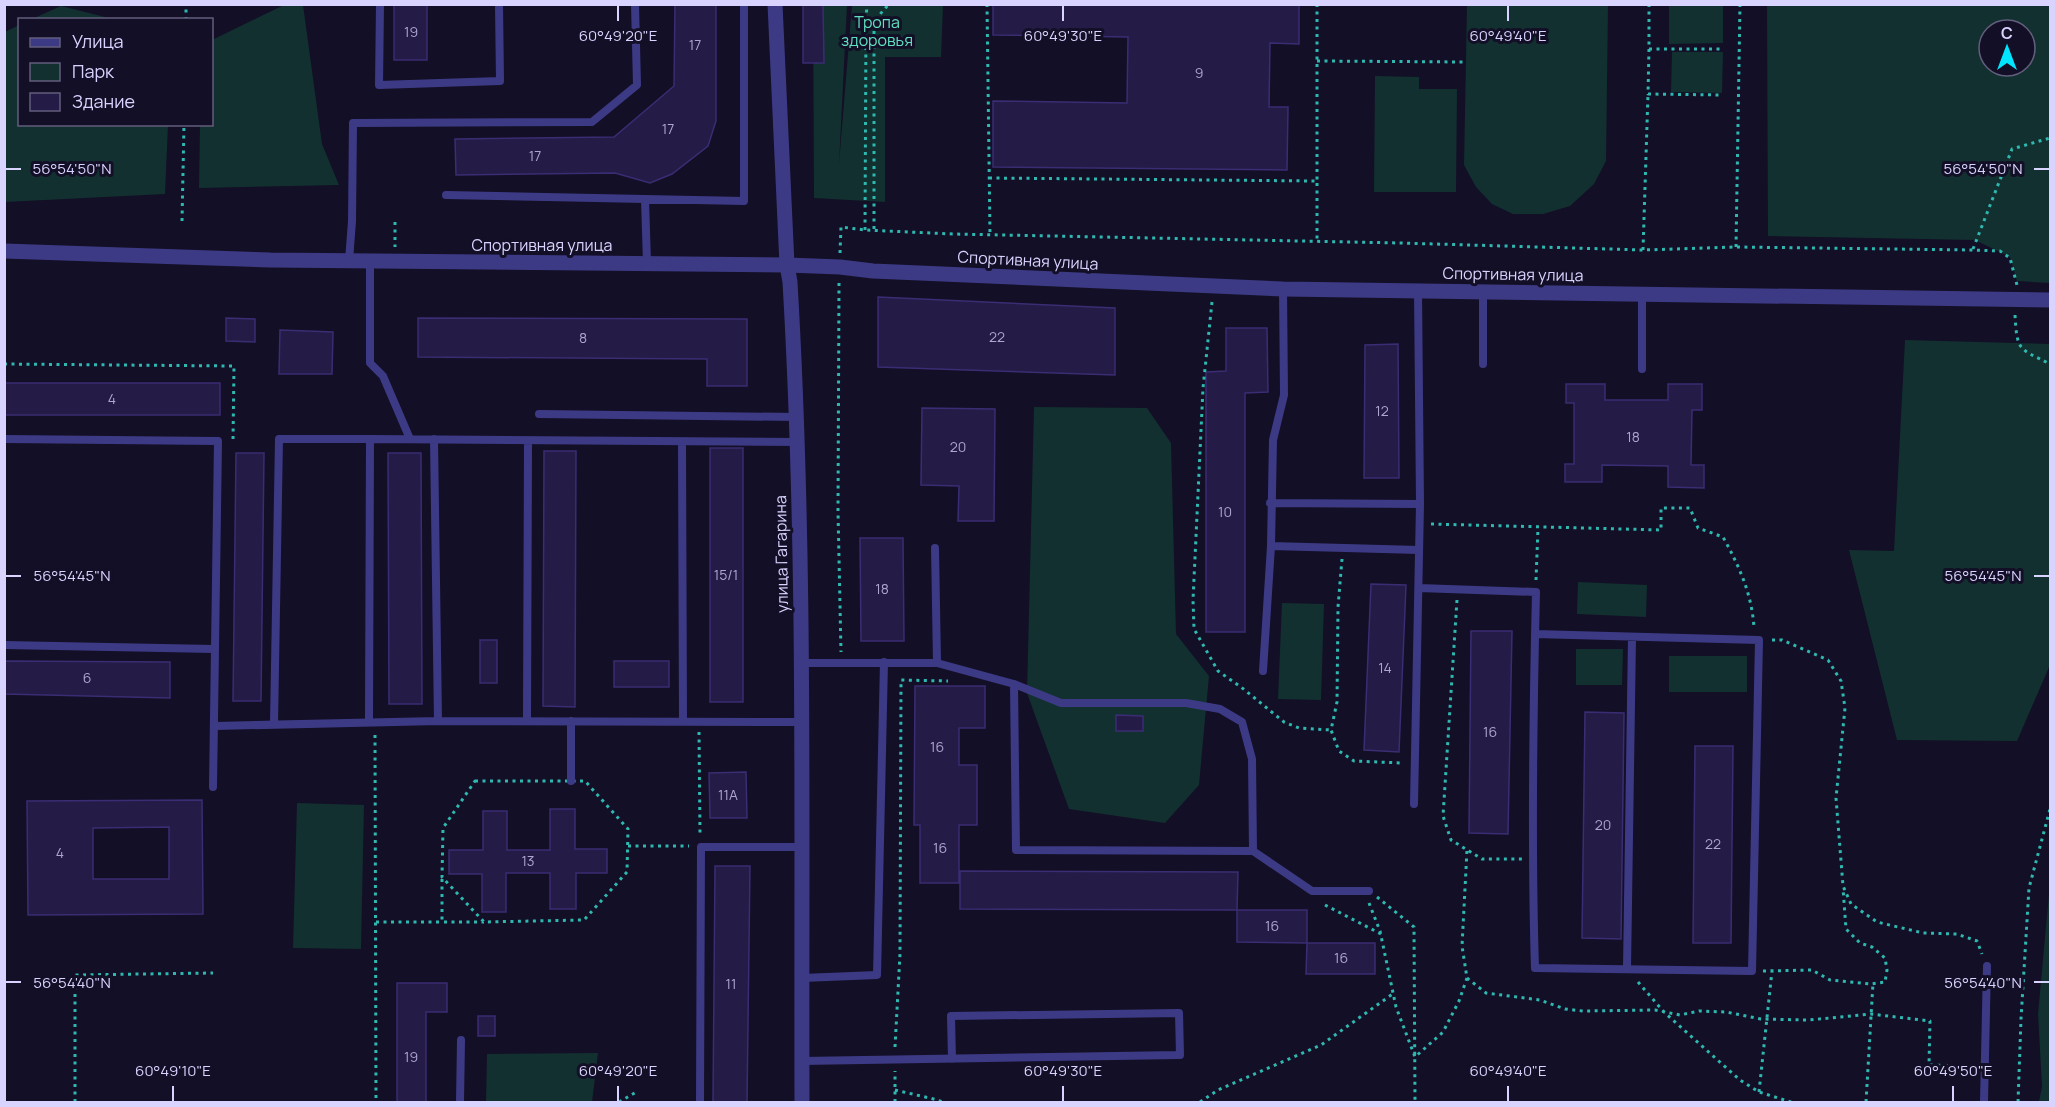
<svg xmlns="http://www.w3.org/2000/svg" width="2055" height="1107" font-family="Manrope,sans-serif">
<rect width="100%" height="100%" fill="#130f26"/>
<path fill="#12302f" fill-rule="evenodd" d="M 284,5 L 303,5 L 322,144 L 339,185 L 199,188 L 200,125 L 212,124 L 212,40 Z
M 813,5 L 847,5 L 839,164 L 852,5 L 943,5 L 941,57 L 885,57 L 885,202 L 814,198 Z
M 1467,5 L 1608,5 L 1606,161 L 1594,184 L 1570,206 L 1543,214 L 1513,214 L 1492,204 L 1476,187 L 1464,165 Z
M 1669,5 L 1723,5 L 1723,43 L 1669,44 Z
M 1767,5 L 2050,5 L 2050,283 L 2017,281 L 2010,257 L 1975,240 L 1768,236 ZM 1989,30 L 2025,30 L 2025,66 L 1989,66 Z
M 61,6 L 113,19 L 32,19 Z
M 19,25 L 20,124 L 168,125 L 165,194 L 5,202 L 5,32 Z
M 1672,52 L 1723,52 L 1722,93 L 1671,92 Z
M 1375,76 L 1419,77 L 1419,89 L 1457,89 L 1456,192 L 1374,192 Z
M 1905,340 L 2050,344 L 2050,665 L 2017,741 L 1897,740 L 1849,550 L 1894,551 Z
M 1034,407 L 1147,408 L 1171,443 L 1176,634 L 1209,676 L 1199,785 L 1165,823 L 1069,809 L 1027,693 Z
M 1578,582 L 1647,585 L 1646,617 L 1577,614 Z
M 1282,603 L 1324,604 L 1321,700 L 1278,699 Z
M 1576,649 L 1623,649 L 1622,685 L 1576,685 Z
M 1669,656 L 1747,656 L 1747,692 L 1669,692 Z
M 297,803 L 364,805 L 361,949 L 293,948 Z
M 2050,883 L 2050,1102 L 2039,1102 L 2042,1086 L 2038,1014 Z
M 598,1053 L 592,1102 L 486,1102 L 487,1054 Z"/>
<path fill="#241b47" stroke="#3b2d73" stroke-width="1.5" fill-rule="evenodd" d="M 394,4 L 427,4 L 427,60 L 394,60 Z
M 675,4 L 716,4 L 716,121 L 708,146 L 672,174 L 650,183 L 615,173 L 456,175 L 455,139 L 614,137 L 674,86 Z
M 803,4 L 823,4 L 824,63 L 803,63 Z
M 993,4 L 1299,4 L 1299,44 L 1270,43 L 1269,107 L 1288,107 L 1287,170 L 993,167 L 993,101 L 1127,103 L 1128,37 L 993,35 Z
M 878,297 L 1115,308 L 1115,375 L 878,367 Z
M 226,318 L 255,319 L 255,342 L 226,341 Z
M 418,318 L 747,319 L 747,386 L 707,386 L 707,359 L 418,357 Z
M 1226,328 L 1267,328 L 1268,392 L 1245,393 L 1245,632 L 1206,632 L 1206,372 L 1226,371 Z
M 280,330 L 333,332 L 332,374 L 279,374 Z
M 1398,344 L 1399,478 L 1364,478 L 1365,345 Z
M 4,383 L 220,383 L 220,415 L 4,415 Z
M 1566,384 L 1605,384 L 1605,400 L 1668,400 L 1668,384 L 1702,384 L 1702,410 L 1692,410 L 1691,465 L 1704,465 L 1704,488 L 1668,487 L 1668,466 L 1602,465 L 1602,482 L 1565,482 L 1565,464 L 1574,464 L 1574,403 L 1566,403 Z
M 922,408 L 995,409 L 994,521 L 958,521 L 959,486 L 921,485 Z
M 710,448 L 743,448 L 743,702 L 710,702 Z
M 544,451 L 576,451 L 575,707 L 543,706 Z
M 236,453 L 264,453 L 261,701 L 233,701 Z
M 388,453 L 421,453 L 422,704 L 389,704 Z
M 860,538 L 903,538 L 904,641 L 861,641 Z
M 1371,584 L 1406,585 L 1399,752 L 1364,750 Z
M 1471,631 L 1512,631 L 1508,834 L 1469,833 Z
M 480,640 L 497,640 L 497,683 L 480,683 Z
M 4,661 L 170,662 L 170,698 L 4,694 Z
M 614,661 L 669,661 L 669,687 L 614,687 Z
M 915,686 L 985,686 L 985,728 L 959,728 L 959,765 L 977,765 L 977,825 L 959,825 L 959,883 L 920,883 L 920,825 L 914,825 Z
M 1585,712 L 1624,713 L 1621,939 L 1582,938 Z
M 1116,715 L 1143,716 L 1143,731 L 1116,731 Z
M 1695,746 L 1733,746 L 1731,943 L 1693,943 Z
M 746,772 L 747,818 L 710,818 L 709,773 Z
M 202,800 L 203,914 L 28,915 L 27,801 ZM 169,827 L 169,879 L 93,879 L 93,828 Z
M 550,809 L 575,809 L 575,849 L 607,849 L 607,873 L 576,873 L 576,909 L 550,909 L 550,873 L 506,873 L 506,912 L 482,912 L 482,874 L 449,874 L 449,850 L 483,850 L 483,811 L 507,811 L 507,850 L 550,850 Z
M 715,866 L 750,866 L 747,1102 L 713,1102 Z
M 960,871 L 1238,872 L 1237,910 L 960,909 Z
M 1237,910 L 1307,910 L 1307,943 L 1237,942 Z
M 1307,943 L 1375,943 L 1375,974 L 1306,974 Z
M 397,983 L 447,983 L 447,1012 L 426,1012 L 426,1102 L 397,1102 Z
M 478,1016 L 495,1016 L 495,1036 L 478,1036 Z"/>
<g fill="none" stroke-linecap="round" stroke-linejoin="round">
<path stroke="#2fb8b0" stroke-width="3" stroke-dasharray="3 4.5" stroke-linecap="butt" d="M 987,4 L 990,235
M 1317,4 L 1317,181
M 1649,4 L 1649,49 L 1722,49
M 186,20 L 186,4
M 1649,49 L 1648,94 L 1722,95
M 1317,61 L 1466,62
M 989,178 L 1317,181 L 1317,241
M 182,221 L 184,124
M 395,222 L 395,247
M 874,229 L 874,21 L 889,4
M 865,230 L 866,21 L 867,4
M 1736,247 L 1740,4
M 1973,249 L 2012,149 L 2050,138
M 1643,250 L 1648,94
M 840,253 L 841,227 L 865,230 L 953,234 L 1400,243 L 1643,250 L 1736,247 L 1973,250 L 2000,251 L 2010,258 L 2017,285
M 839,283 L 838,511 L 841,652
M 1212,302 L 1203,388 L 1193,600 L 1194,629 L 1218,671 L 1241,687 L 1284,722 L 1299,728 L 1331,730
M 2015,315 C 2017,352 2019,348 2050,364
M 4,364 L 234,366 L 233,440
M 1431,524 L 1661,530 L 1661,508 L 1690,508 L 1698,528 L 1723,537 C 1739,566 1752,594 1754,628
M 1342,559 L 1338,607 L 1337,702 L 1331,730 L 1339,751 L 1354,761 L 1402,763
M 1536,580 L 1538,528
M 1457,600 L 1443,816 L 1451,840 L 1482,859 L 1522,859
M 1772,640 L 1782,640 L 1828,660 L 1841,681 L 1845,708 L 1836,798 L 1843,886 L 1851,904 L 1877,922 L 1923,933 L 1957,934 L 1977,941 L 1982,954
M 699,732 L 700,834
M 375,735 L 376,1102
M 475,781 L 585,781 L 628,829 L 627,872 L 584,920 L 484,922 L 442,877 L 443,828 Z
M 628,846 L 689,846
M 442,879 L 442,922 L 484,922
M 1377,897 L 1414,927 L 1415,1102
M 1369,903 L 1380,931 L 1396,1007 L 1415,1057 L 1443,1032 L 1459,1001 L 1467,978 L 1462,946 L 1467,850
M 1325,905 L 1381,934
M 376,922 L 442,922
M 1763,971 L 1812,970 L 1830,980 L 1870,984 L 1885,982 L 1887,970 L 1885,958 L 1872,947 L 1860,943 L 1846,929 L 1843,888
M 1467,978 L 1486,993 L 1540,1000 L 1565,1009 L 1583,1011 L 1655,1010 L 1680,1015 L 1699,1011 L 1726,1012 L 1761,1019 L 1809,1020 L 1871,1014 L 1930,1021 L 1929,1065 L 1972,1066
M 1638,982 L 1664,1012 L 1740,1080 L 1759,1092 L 1791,1102
M 895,1047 L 900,954 L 901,680 L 948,681
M 895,1090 L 938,1100 L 942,1102
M 1759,1092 L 1772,971
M 75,1102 L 75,975 L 213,973
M 619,1102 L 638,1091
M 895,1102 L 895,1071
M 1200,1102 L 1218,1090 L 1321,1045 L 1394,993
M 1866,1102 L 1873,983
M 2018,1102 L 2021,1019 L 2029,888 L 2050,809"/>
<path stroke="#3d3a85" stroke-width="8" d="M 380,4 L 379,85 L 500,81 L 499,4
M 446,195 L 744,201 L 744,4
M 645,199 L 647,263
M 349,261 L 352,221 L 353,123 L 592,122 L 637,85 L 635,4
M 370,261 L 370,363 L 383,376 L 410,439
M 1483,364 L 1483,291
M 1642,369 L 1642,296
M 539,414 L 796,417
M 4,439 L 218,441 L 213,787
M 434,439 L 438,721
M 682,443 L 683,721
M 1270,503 L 1420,504
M 1271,546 L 1419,550
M 935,548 L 937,663
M 1419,588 L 1536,592 C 1533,717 1531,842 1535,968 L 1752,971 L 1759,640 L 1535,634
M 4,645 L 214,649
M 801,663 L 937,663 L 1014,684 L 1061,703 L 1186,703 L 1220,709 L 1242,722 L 1252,759 L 1253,851 L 1312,891 L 1369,891
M 1263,671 L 1271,546 L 1273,440 L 1284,395 L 1283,289
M 1014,684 L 1016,850 L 1253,851
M 369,721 L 370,439 L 797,442
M 527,721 L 528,441
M 571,721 L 571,781
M 274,724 L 279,439 L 370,439
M 215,726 L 438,721 L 800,722
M 1414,804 L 1420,504 L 1418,290
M 1627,969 L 1632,637
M 802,978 L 877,975 L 884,662
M 802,1061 L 1180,1055 L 1179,1013 L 951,1016 L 952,1059
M 460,1102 L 461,1040
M 700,1102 L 701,847 L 801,847
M 1984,1102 L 1987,966"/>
<path stroke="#3d3a85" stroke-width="15" d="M 4,251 L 270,260 L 787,265 L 840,267 L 873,271 L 1283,289 L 2050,300"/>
<path stroke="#3d3a85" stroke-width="15" d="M 775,4 L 787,265 L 790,282 C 806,555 801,829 802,1102"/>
</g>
<path fill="none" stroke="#d9d4ff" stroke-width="2" d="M 618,6 L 618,21M 1063,6 L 1063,21M 1508,6 L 1508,21M 6,169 L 21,169M 2034,169 L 2049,169M 6,576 L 21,576M 2034,576 L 2049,576M 6,982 L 21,982M 2034,982 L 2049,982M 173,1086 L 173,1101M 618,1086 L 618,1101M 1063,1086 L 1063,1101M 1508,1086 L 1508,1101M 1953,1086 L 1953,1101"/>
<g text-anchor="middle" stroke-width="6" stroke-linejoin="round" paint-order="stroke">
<g font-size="14" fill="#aca6d1">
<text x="411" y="37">19</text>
<text x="695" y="50">17</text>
<text x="1199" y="78">9</text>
<text x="668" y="134">17</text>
<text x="535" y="161">17</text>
<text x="997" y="342">22</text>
<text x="583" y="343">8</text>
<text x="112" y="404">4</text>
<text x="1382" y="416">12</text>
<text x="1633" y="442">18</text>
<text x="958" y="452">20</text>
<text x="1225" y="517">10</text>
<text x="726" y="580">15/1</text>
<text x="882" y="594">18</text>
<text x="1385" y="673">14</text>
<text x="87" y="683">6</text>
<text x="1490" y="737">16</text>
<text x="937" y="752">16</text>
<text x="728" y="800">11А</text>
<text x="1603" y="830">20</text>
<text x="1713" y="849">22</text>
<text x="940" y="853">16</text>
<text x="60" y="858">4</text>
<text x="528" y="866">13</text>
<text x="1272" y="931">16</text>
<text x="1341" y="963">16</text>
<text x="731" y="989">11</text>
<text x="411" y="1062">19</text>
</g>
<g font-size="16" fill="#5fe0c0" stroke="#130f26">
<text x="877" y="28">Тропа<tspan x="877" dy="18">здоровья</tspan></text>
</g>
<g font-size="16" fill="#d9d4ff" stroke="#130f26">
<text x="542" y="251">Спортивная улица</text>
<text transform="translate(1028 260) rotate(3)" y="6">Спортивная улица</text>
<text transform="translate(1513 274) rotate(1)" y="6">Спортивная улица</text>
<text transform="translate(781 554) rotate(-91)" y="6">улица Гагарина</text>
</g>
</g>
<g font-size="15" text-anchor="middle" fill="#d9d4ff" stroke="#130f26" stroke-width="6" stroke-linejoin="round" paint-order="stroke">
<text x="618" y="41">60°49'20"E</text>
<text x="1063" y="41">60°49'30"E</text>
<text x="1508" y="41">60°49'40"E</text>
<text x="72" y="174">56°54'50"N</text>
<text x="1983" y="174">56°54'50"N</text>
<text x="72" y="581">56°54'45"N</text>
<text x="1983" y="581">56°54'45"N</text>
<text x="72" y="988">56°54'40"N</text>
<text x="1983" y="988">56°54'40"N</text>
<text x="173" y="1076">60°49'10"E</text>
<text x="618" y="1076">60°49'20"E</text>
<text x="1063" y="1076">60°49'30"E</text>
<text x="1508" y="1076">60°49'40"E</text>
<text x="1953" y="1076">60°49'50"E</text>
</g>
<rect width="2055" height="1107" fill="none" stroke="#d9d4ff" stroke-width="12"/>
<rect x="18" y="18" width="195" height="108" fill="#130f26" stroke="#625e7d" stroke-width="1.5"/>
<rect x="30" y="38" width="30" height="9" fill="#3d3a85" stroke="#625e7d" stroke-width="1.5"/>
<text x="72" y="48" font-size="18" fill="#d9d4ff">Улица</text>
<rect x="30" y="63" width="30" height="18" fill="#12302f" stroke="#625e7d" stroke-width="1.5"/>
<text x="72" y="78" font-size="18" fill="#d9d4ff">Парк</text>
<rect x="30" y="93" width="30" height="18" fill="#241b47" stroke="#625e7d" stroke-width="1.5"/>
<text x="72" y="108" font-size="18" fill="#d9d4ff">Здание</text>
<g transform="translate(2007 48)"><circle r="28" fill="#130f26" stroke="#625e7d" stroke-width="1.5"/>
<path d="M0-4.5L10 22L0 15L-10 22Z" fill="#00e5ff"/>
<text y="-9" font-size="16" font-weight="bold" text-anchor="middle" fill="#d9d4ff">С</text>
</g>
</svg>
